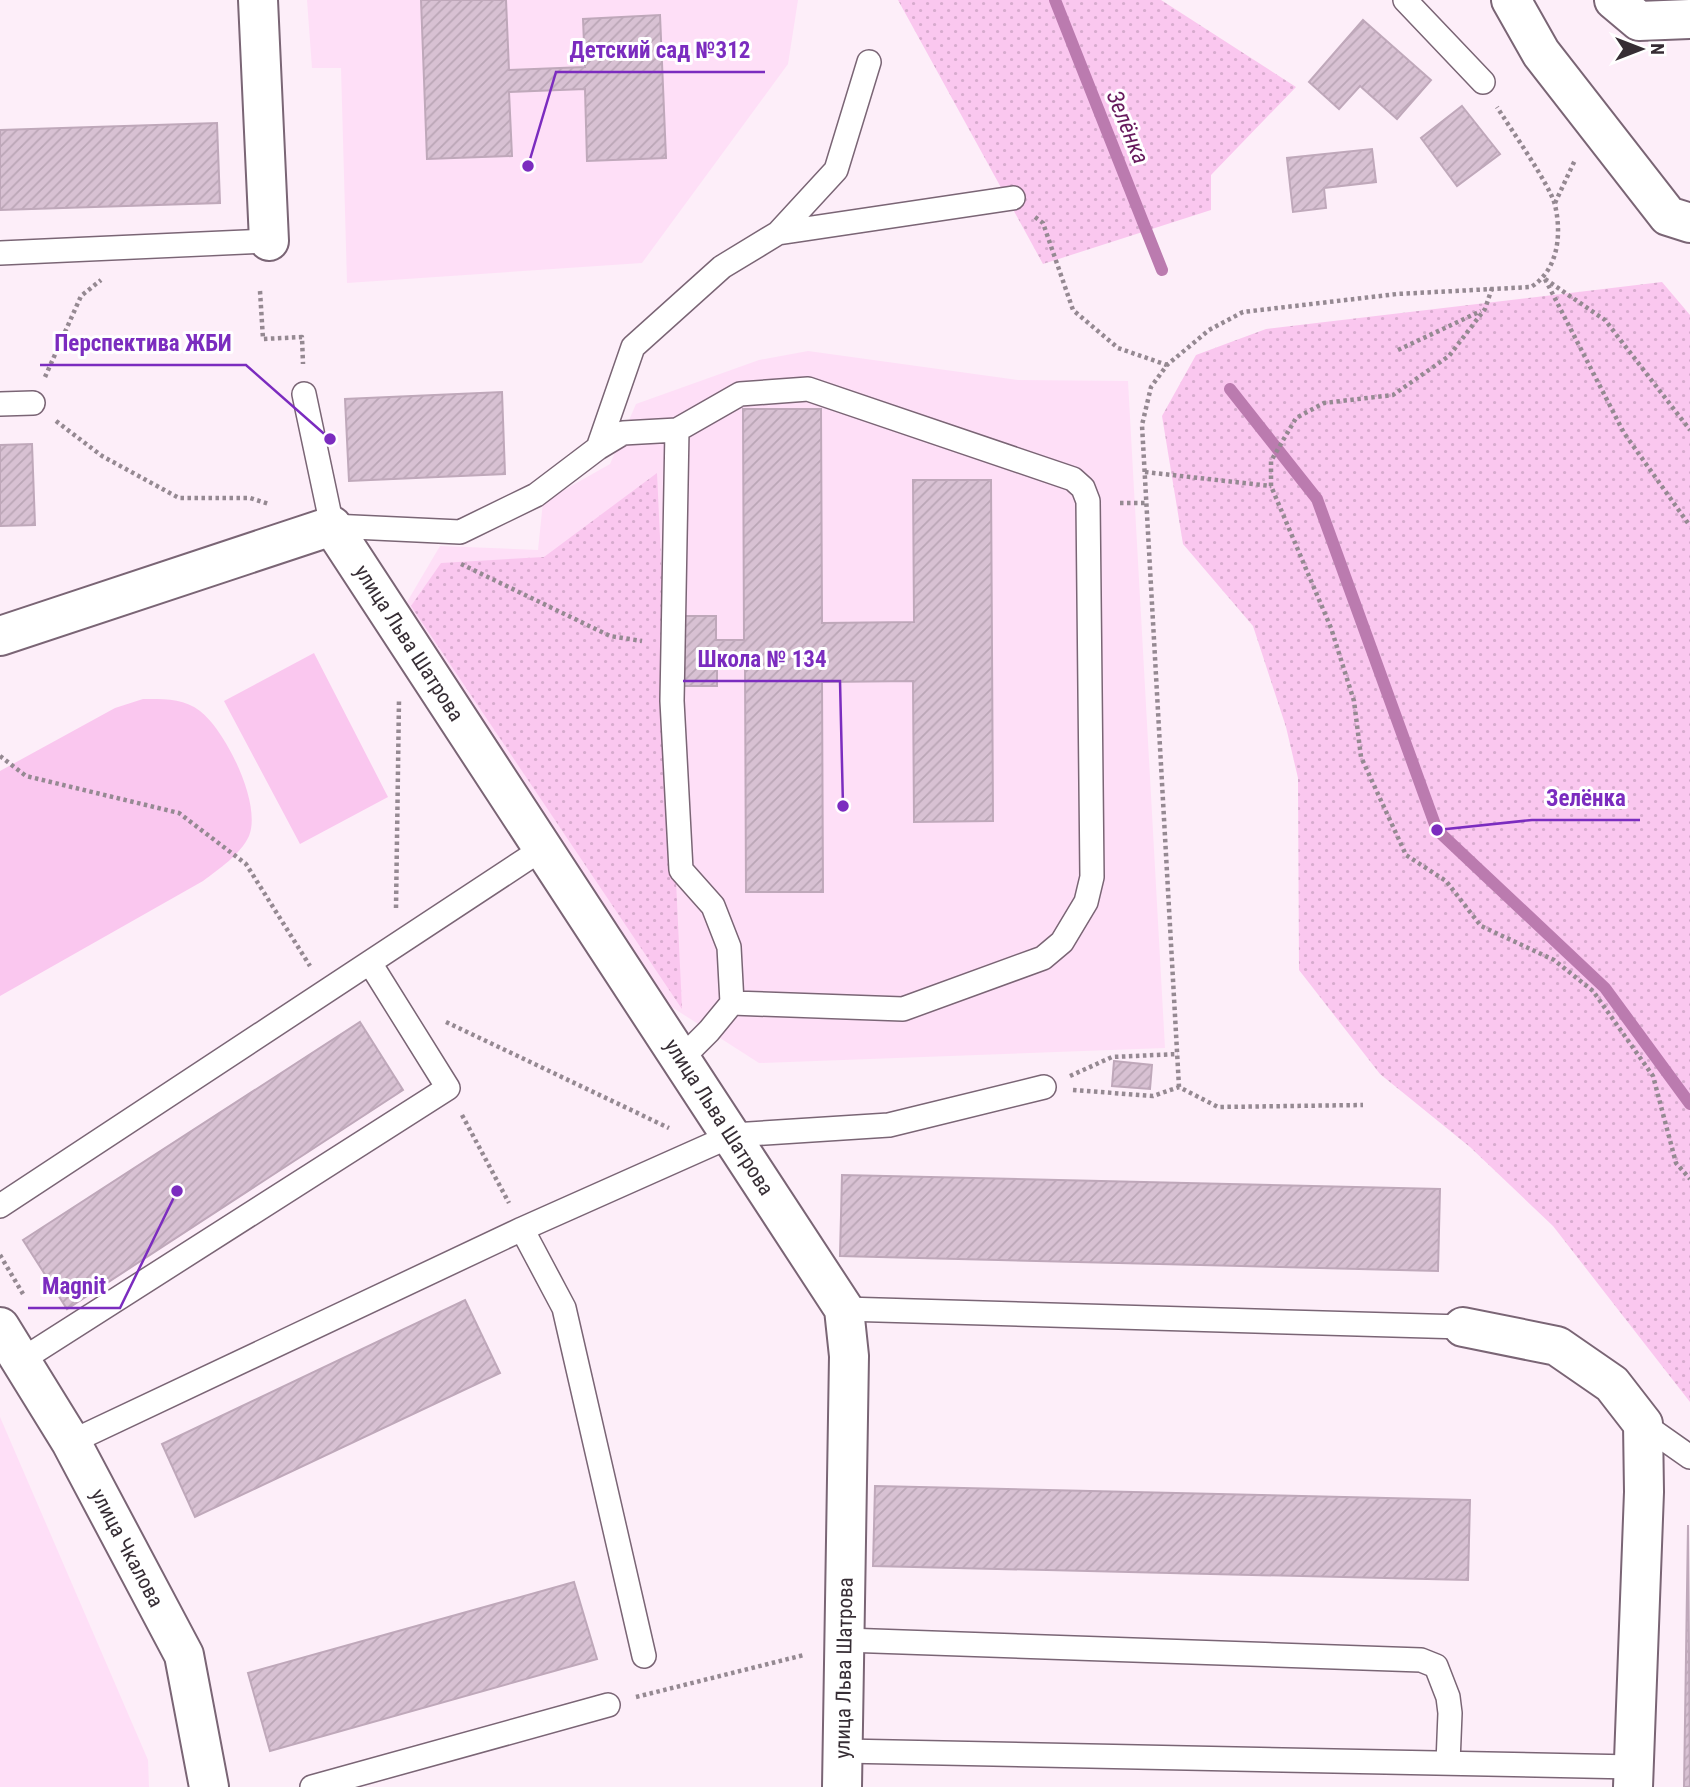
<svg xmlns="http://www.w3.org/2000/svg" width="1690" height="1787" font-family="'Roboto Condensed',sans-serif">
<defs>
<pattern id="grass-dots" width="8" height="8" patternUnits="userSpaceOnUse" patternTransform="scale(1.75)"><rect width="8" height="8" fill="#fac7ef"/><path d="M2 2h.1M6 6h.1" fill="none" stroke="#d7abce" stroke-width="1.8" stroke-linecap="round"/></pattern>
<pattern id="building-hatch" width="6" height="6" patternUnits="userSpaceOnUse" patternTransform="scale(1.75)"><rect width="6" height="6" fill="#d8c1d3"/><path d="M-1 1l2-2M0 6l6-6M5 7l2-2" fill="none" stroke="#baa6b6"/></pattern>
</defs>
<rect width="100%" height="100%" fill="#fdeef9"/>
<path fill="#fedff7" d="M 307,0 L 798,0 L 788,64 L 642,263 L 347,283 L 341,68 L 312,68 Z
M 808,351 L 1018,380 L 1128,381 L 1165,1048 L 759,1063 L 667,1004 L 404,607 L 440,546 L 538,550 L 543,502 L 610,464 L 636,404 L 759,360 Z
M 0,1417 L 148,1760 L 149,1787 L 0,1787 Z"/>
<path fill="url(#grass-dots)" d="M 898,0 L 1161,0 L 1296,87 L 1211,175 L 1211,210 L 1043,264 Z
M 1662,282 L 1690,315 L 1690,1402 L 1553,1226 L 1470,1147 L 1380,1074 L 1299,970 L 1298,778 L 1286,727 L 1253,626 L 1183,544 L 1162,416 L 1196,355 L 1266,329 Z
M 657,473 L 682,1009 L 411,606 L 441,563 L 544,557 Z"/>
<path fill="#fac7ef" d="M 314,653 L 388,797 L 300,844 L 224,701 Z
M 143,699 C 162,699 184,698 200,711 C 226,731 262,804 249,836 C 240,855 219,869 203,881 L 0,996 L 0,771 L 115,708 Z"/>
<g fill="none" stroke-linecap="round" stroke-linejoin="round">
<path stroke="#bb7baf" stroke-width="12" d="M 1055,0 L 1162,270
M 1230,389 L 1317,499 L 1437,830 L 1605,988 L 1690,1104"/>
</g>
<path fill="url(#building-hatch)" stroke="#bfa8ba" stroke-width="2" d="M 421,0 L 506,0 L 509,70 L 585,67 L 583,19 L 660,15 L 666,158 L 587,161 L 585,89 L 509,92 L 512,156 L 427,159 Z
M 1363,20 L 1431,80 L 1397,119 L 1360,86 L 1339,109 L 1309,82 Z
M 1462,106 L 1500,154 L 1457,186 L 1421,138 Z
M 217,123 L 220,203 L 0,210 L 0,130 Z
M 1372,149 L 1376,182 L 1324,188 L 1326,208 L 1293,212 L 1287,158 Z
M 502,392 L 505,474 L 349,481 L 345,399 Z
M 743,409 L 821,409 L 822,623 L 914,622 L 913,480 L 991,480 L 993,821 L 914,822 L 913,681 L 822,682 L 823,892 L 746,892 L 745,663 L 717,664 L 717,686 L 681,686 L 681,616 L 716,616 L 716,640 L 744,640 Z
M 32,444 L 35,525 L 0,526 L 0,445 Z
M 360,1022 L 403,1090 L 67,1309 L 23,1240 Z
M 1114,1061 L 1152,1065 L 1150,1089 L 1112,1086 Z
M 842,1175 L 1440,1189 L 1438,1271 L 840,1256 Z
M 465,1300 L 500,1373 L 195,1517 L 162,1444 Z
M 875,1486 L 1470,1500 L 1468,1580 L 873,1566 Z
M 1688,1525 L 1690,1787 L 1684,1787 Z
M 574,1582 L 597,1659 L 270,1751 L 248,1673 Z"/>
<g fill="none" stroke-linecap="round" stroke-linejoin="round">
<g stroke="#7a6575" stroke-width="26">
<path id="service" d="M 1405,0 L 1483,82
M 778,233 L 836,170 L 869,62
M 0,253 L 269,241
M 304,394 L 332,526 L 460,532 L 536,495 L 598,448 L 623,433 L 677,430 L 740,394 L 808,389 L 1073,479 L 1083,488 L 1088,501 L 1092,877 L 1086,902 L 1062,942 L 1043,958 L 903,1009 L 732,1003 L 709,1031 L 681,1059
M 0,404 L 33,403
M 677,430 L 672,701 L 681,870 L 713,906 L 729,947 L 732,1003
M 598,448 L 633,347 L 722,267 L 778,233 L 1013,198
M 0,1206 L 542,849
M 522,1229 L 564,1308 L 644,1656
M 844,1309 L 1463,1327
M 20,1361 L 448,1088 L 370,963
M 1643,1424 L 1690,1457
M 71,1442 L 522,1229 L 733,1135 L 889,1125 L 1044,1087
M 845,1640 L 1421,1660 L 1436,1666 L 1448,1697 L 1450,1713 L 1448,1763
M 843,1751 L 1633,1767
M 312,1787 L 608,1705"/>
</g>
<g stroke="#7a6575" stroke-width="42">
<path id="minor" d="M 258,0 L 269,241
M 1511,0 L 1541,53 L 1668,216 L 1690,223
M 1614,0 L 1639,21 L 1690,19
M 0,636 L 332,526 L 844,1309 L 849,1356 L 842,1787
M 0,1327 L 71,1442 L 184,1655 L 209,1787
M 1463,1327 L 1557,1346 L 1612,1384 L 1643,1424 L 1644,1492 L 1633,1787"/>
</g>
<path stroke="#958992" stroke-width="4.5" stroke-dasharray="3.5 3.5" stroke-linecap="butt" d="M 1555,203 L 1575,160
M 1035,217 L 1043,223 L 1073,310 L 1118,348 L 1167,365
M 1545,279 L 1624,433 L 1690,526
M 1545,279 L 1605,320 L 1690,430
M 1492,288 L 1485,309 L 1449,356 L 1393,395 L 1324,403 L 1296,418 L 1271,461 L 1271,486 L 1331,628 L 1354,701 L 1361,757 L 1406,855 L 1446,881 L 1481,926 L 1554,960 L 1593,991 L 1653,1076 L 1676,1163 L 1690,1179
M 260,291 L 263,339 L 302,337 L 303,364
M 1398,350 L 1481,311
M 45,377 L 81,296 L 101,280
M 56,421 L 102,456 L 179,498 L 250,498 L 269,504
M 1145,472 L 1271,486
M 1120,503 L 1147,503
M 461,564 L 610,636 L 642,641
M 0,756 L 26,776 L 179,813 L 246,864 L 310,966
M 396,908 L 399,700
M 446,1022 L 669,1128
M 1070,1076 L 1112,1057 L 1178,1054
M 1179,1087 L 1142,425 L 1151,387 L 1167,365 L 1209,330 L 1243,312 L 1397,294 L 1531,287 C 1558,270 1562,235 1555,205 C 1550,185 1510,128 1497,107
M 1073,1090 L 1153,1096 L 1179,1087 L 1218,1107 L 1363,1105
M 462,1115 L 509,1203
M 0,1255 L 23,1294
M 636,1697 L 804,1655"/>
<use href="#service" stroke="#fff" stroke-width="23"/>
<use href="#minor" stroke="#fff" stroke-width="38"/>
</g>
<g text-anchor="middle" stroke-width="6" stroke-linejoin="round" paint-order="stroke">
<g font-size="21" fill="#362d34" stroke="#fff">
<text transform="translate(409 643) rotate(57)" y="7">улица Льва Шатрова</text>
<text transform="translate(719 1117) rotate(57)" y="7">улица Льва Шатрова</text>
<text transform="translate(127 1548) rotate(62)" y="7">улица Чкалова</text>
<text transform="translate(844 1668) rotate(-89)" y="7">улица Льва Шатрова</text>
</g>
<g font-size="23" font-style="italic" fill="#66195c" stroke="#fff">
<text transform="translate(1128 127) rotate(68)" y="8">Зелёнка</text>
</g>
</g>
<path fill="none" stroke="#7b2cbf" stroke-width="2.5" d="M528 166L556 72H765M330 439L246 365H40M843 806L840 681H683M1437 830L1532 820H1640M177 1191L120 1308H28"/>
<g fill="#7b2cbf" stroke="#fff" stroke-width="2.5">
<circle cx="528" cy="166" r="7"/>
<circle cx="330" cy="439" r="7"/>
<circle cx="843" cy="806" r="7"/>
<circle cx="1437" cy="830" r="7"/>
<circle cx="177" cy="1191" r="7"/>
</g>
<g font-size="23" text-anchor="middle" font-weight="bold" fill="#7b2cbf" stroke="#fff" stroke-width="6" stroke-linejoin="round" paint-order="stroke">
<text x="660" y="58">Детский сад №312</text>
<text x="143" y="351">Перспектива ЖБИ</text>
<text x="762" y="667">Школа № 134</text>
<text x="1586" y="806">Зелёнка</text>
<text x="74" y="1294">Magnit</text>
</g>
<g transform="translate(1641 49) rotate(90)" stroke="#ffffff" stroke-width="5" paint-order="stroke">
<path d="M0-5L12 26L0 18L-12 26Z" fill="#362d34"/>
<text y="-10" font-size="19" font-weight="bold" text-anchor="middle" fill="#362d34">N</text>
</g>
</svg>
